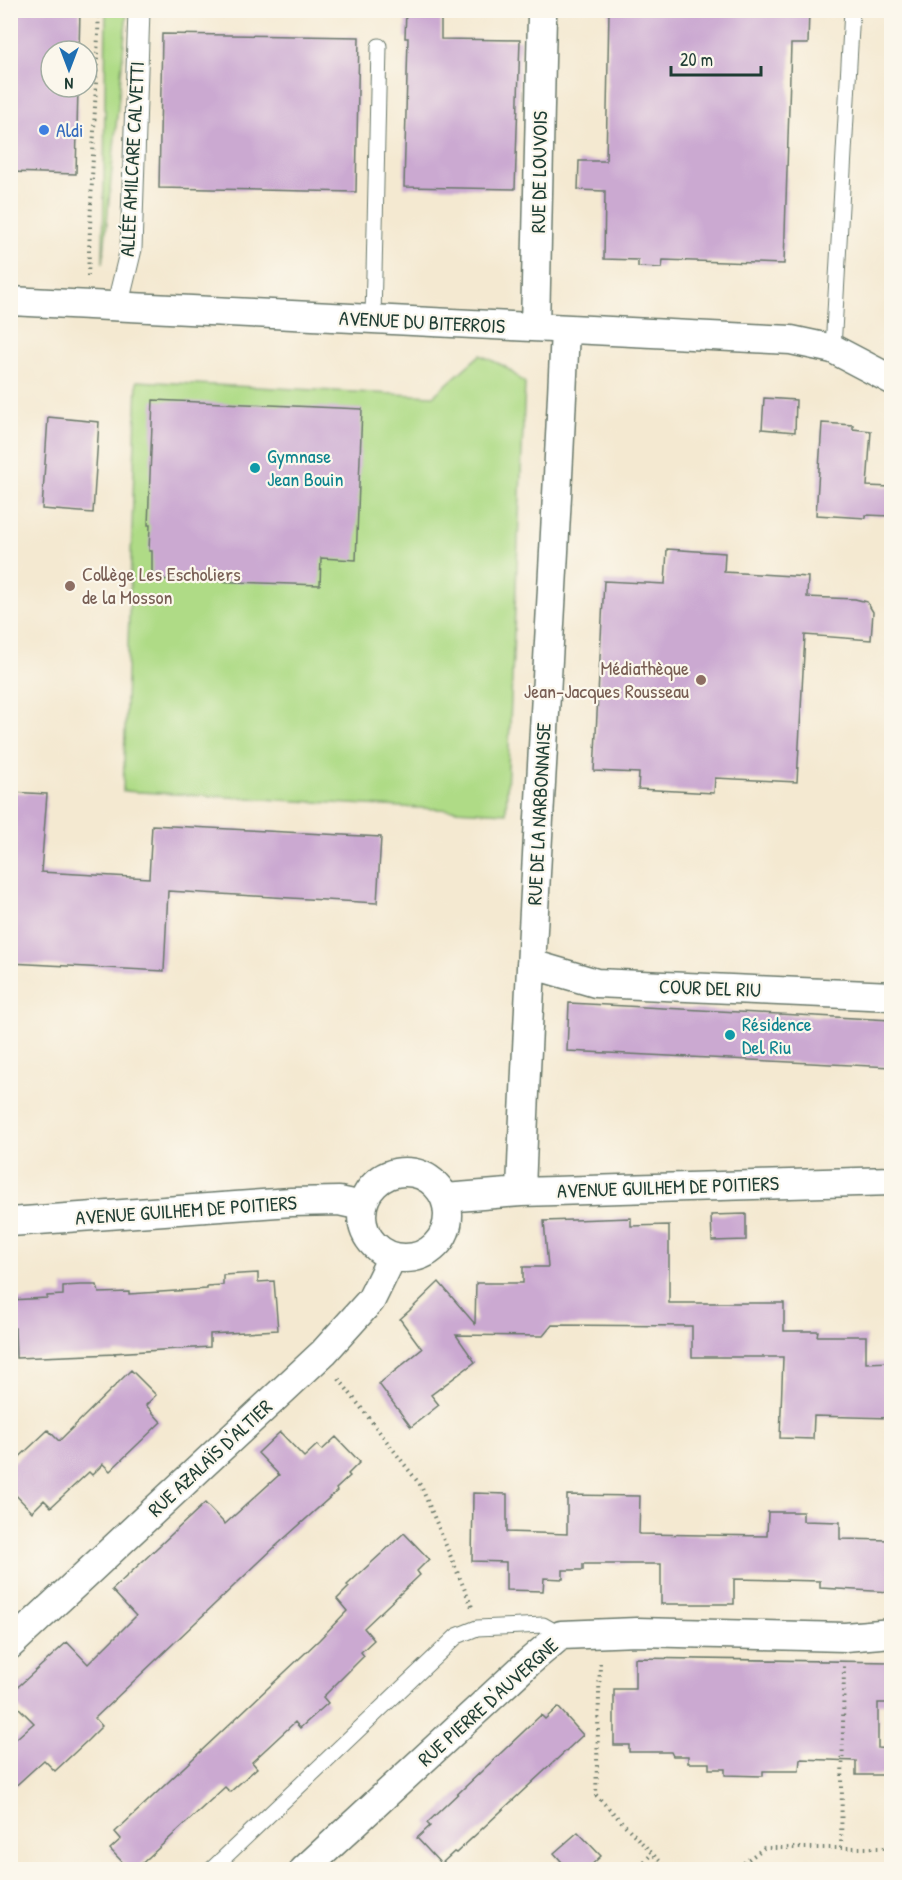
<svg xmlns="http://www.w3.org/2000/svg" width="902" height="1880" font-family="'Patrick Hand',sans-serif">
<rect width="100%" height="100%" fill="#fbf7ec"/>
<filter id="ink" filterUnits="userSpaceOnUse"><feTurbulence type="fractalNoise" baseFrequency=".0167" numOctaves="2"/><feDisplacementMap in="SourceGraphic" scale="12" xChannelSelector="R" yChannelSelector="G"/><feConvolveMatrix kernelMatrix="1 2 1 2 8 2 1 2 1" color-interpolation-filters="sRGB"/></filter>
<filter id="wash" filterUnits="userSpaceOnUse"><feTurbulence type="fractalNoise" baseFrequency=".008" numOctaves="4" result="noise"/><feDisplacementMap in="SourceGraphic" scale="24" xChannelSelector="R" yChannelSelector="G"/><feGaussianBlur stdDeviation="1.35" result="paint"/><feColorMatrix in="noise" values="0 0 0 0 0 0 0 0 0 0 0 0 0 0 0 0 0 1.4 0 .05"/><feComposite in="paint" operator="in"/></filter>
<g filter="url(#wash)">
<rect width="100%" height="100%" fill="#f4e9d1"/>
<path fill="#afdb86" stroke="#678c5d" stroke-width="1.5" d="M 106,11 L 127,11 L 103,264 Z
M 480,355 L 504,366 L 525,383 L 506,813 L 123,791 L 137,381 L 433,396 Z"/>
<g id="blocks">
<path fill="#cba9d1" d="M 10,10 L 80,10 L 79,51 L 51,51 L 51,87 L 78,87 L 76,174 L 10,172 Z
M 406,10 L 441,10 L 441,39 L 520,40 L 515,189 L 404,187 L 408,38 L 405,38 Z
M 609,10 L 809,10 L 808,44 L 791,44 L 784,264 L 663,260 L 662,268 L 638,267 L 638,260 L 604,259 L 605,191 L 578,190 L 579,161 L 606,161 Z
M 162,34 L 359,37 L 356,192 L 159,188 Z
M 764,398 L 796,400 L 795,432 L 762,429 Z
M 153,400 L 362,409 L 356,560 L 321,558 L 320,585 L 152,579 L 152,551 L 149,551 L 150,525 L 148,525 Z
M 48,417 L 99,422 L 93,513 L 42,509 Z
M 822,423 L 853,425 L 853,429 L 871,431 L 867,486 L 891,487 L 891,516 L 866,515 L 866,518 L 816,515 Z
M 667,549 L 725,553 L 724,572 L 808,577 L 807,597 L 855,599 L 867,602 L 873,612 L 871,640 L 805,635 L 797,782 L 715,778 L 714,793 L 638,789 L 639,773 L 594,771 L 604,581 L 665,584 Z
M 10,792 L 47,794 L 41,872 L 149,878 L 152,825 L 381,837 L 377,903 L 168,891 L 164,971 L 10,963 Z
M 569,1003 L 891,1020 L 891,1067 L 567,1051 Z
M 746,1214 L 746,1240 L 712,1241 L 711,1215 Z
M 631,1218 L 631,1226 L 669,1225 L 669,1303 L 784,1303 L 784,1331 L 818,1331 L 817,1336 L 866,1336 L 866,1363 L 891,1362 L 891,1418 L 814,1416 L 813,1439 L 780,1438 L 783,1357 L 692,1357 L 692,1326 L 552,1325 L 543,1336 L 456,1335 L 475,1362 L 431,1395 L 439,1405 L 411,1427 L 379,1384 L 422,1349 L 400,1319 L 409,1311 L 439,1282 L 475,1324 L 476,1283 L 523,1283 L 523,1267 L 548,1267 L 544,1221 Z
M 258,1273 L 258,1282 L 274,1281 L 278,1330 L 210,1334 L 210,1347 L 114,1353 L 115,1354 L 16,1358 L 15,1328 L 10,1328 L 10,1300 L 47,1298 L 47,1296 L 63,1295 L 63,1286 L 81,1285 L 97,1285 L 99,1293 L 129,1292 L 129,1294 L 207,1289 L 207,1286 L 223,1285 L 223,1275 Z
M 131,1370 L 156,1395 L 146,1405 L 161,1422 L 110,1471 L 103,1464 L 92,1475 L 89,1472 L 51,1507 L 44,1500 L 32,1512 L 10,1489 L 10,1466 L 48,1430 L 59,1441 Z
M 280,1432 L 304,1457 L 317,1445 L 322,1450 L 336,1437 L 360,1462 L 348,1474 L 350,1476 L 336,1489 L 337,1491 L 277,1545 L 95,1718 L 102,1726 L 88,1740 L 55,1771 L 44,1760 L 10,1791 L 10,1744 L 34,1723 L 10,1699 L 10,1694 L 67,1642 L 88,1664 L 136,1616 L 112,1590 L 205,1503 L 225,1524 L 279,1475 L 258,1453 Z
M 473,1493 L 507,1494 L 507,1532 L 567,1534 L 567,1495 L 640,1496 L 639,1534 L 767,1536 L 768,1512 L 803,1512 L 803,1521 L 840,1522 L 840,1539 L 891,1540 L 891,1592 L 820,1588 L 820,1581 L 734,1579 L 734,1604 L 661,1604 L 661,1564 L 583,1564 L 583,1570 L 563,1570 L 563,1579 L 544,1578 L 543,1591 L 506,1590 L 506,1562 L 472,1561 Z
M 404,1533 L 429,1559 L 417,1571 L 420,1575 L 364,1628 L 374,1640 L 361,1652 L 364,1656 L 323,1697 L 328,1703 L 300,1728 L 295,1722 L 252,1762 L 257,1768 L 230,1792 L 225,1787 L 136,1869 L 129,1869 L 110,1849 L 121,1839 L 115,1832 L 319,1640 L 347,1611 L 337,1599 L 349,1587 L 347,1585 Z
M 635,1658 L 891,1662 L 891,1703 L 878,1703 L 878,1748 L 891,1749 L 891,1775 L 856,1775 L 856,1761 L 800,1759 L 799,1771 L 763,1771 L 763,1776 L 725,1775 L 725,1769 L 709,1769 L 709,1763 L 688,1763 L 688,1756 L 673,1756 L 671,1752 L 629,1752 L 629,1745 L 614,1745 L 614,1689 L 635,1689 Z
M 558,1707 L 583,1735 L 456,1853 L 454,1852 L 441,1864 L 417,1838 L 430,1826 L 427,1823 L 541,1715 L 545,1719 Z
M 578,1832 L 601,1856 L 587,1869 L 568,1869 L 554,1853 Z"/>
</g>
</g>
<g filter="url(#ink)">
<use href="#blocks" fill-opacity="0" stroke="#6a796b" stroke-width="1.5"/>
<g fill="none" stroke-linecap="round" stroke-linejoin="round">
<g stroke="#6a796b" stroke-width="17">
<path id="service" d="M 373,319 L 379,46
M 833,349 L 852,10
M 211,1870 L 457,1636 L 477,1628 L 543,1625 L 561,1635"/>
</g>
<g stroke="#6a796b" stroke-width="23">
<path id="pedestrian" d="M 117,307 L 131,249 L 139,10"/>
</g>
<g stroke="#6a796b" stroke-width="31">
<path id="minor" d="M 10,301 L 791,340 L 833,349 L 892,380
M 535,327 L 542,16
M 531,964 L 596,983 L 892,996
M362 1215a43 43 0 1 1 86 0a43 43 0 1 1-86 0Z
M 521,1192 C 531,904 553,617 565,329
M 445,1198 L 521,1192 L 892,1181
M 10,1222 L 291,1202 L 339,1201 L 362,1206
M 10,1645 L 324,1352 L 371,1300 L 392,1257
M 304,1870 L 528,1663 L 561,1635 L 637,1632 L 845,1637 L 892,1633"/>
</g>
<path stroke="#6a796b" stroke-width="4" stroke-dasharray="1.5 4.5" stroke-linecap="butt" d="M 88,276 L 99,10
M 339,1379 L 421,1486 L 472,1607
M 600,1663 L 596,1795 L 668,1870
M 841,1848 L 844,1666
M 635,1870 L 652,1854
M 734,1870 L 764,1848 L 892,1848"/>
<use href="#service" stroke="#fff" stroke-width="15"/>
<use href="#pedestrian" stroke="#fff" stroke-width="21"/>
<use href="#minor" stroke="#fff" stroke-width="28"/>
</g>
</g>
<circle fill="#3f7fe0" stroke="#fbf7ec" stroke-width="2" cx="44" cy="130" r="6"/>
<g fill="#0f9aa8" stroke="#fbf7ec" stroke-width="2">
<circle cx="255" cy="468" r="6"/>
<circle cx="730" cy="1035" r="6"/>
</g>
<g fill="#8d6e63" stroke="#fbf7ec" stroke-width="2">
<circle cx="70" cy="586" r="6"/>
<circle cx="701" cy="680" r="6"/>
</g>
<g text-anchor="middle" stroke-width="4.5" stroke-linejoin="round" paint-order="stroke">
<g font-size="20" fill="#366cbe" stroke="#fbf7ec" text-anchor="start">
<text x="56" y="137">Aldi</text>
</g>
<g font-size="20" fill="#1f3d34" stroke="#fbf7ec">
<text transform="translate(132 159) rotate(-87)" y="7">ALLÉE AMILCARE CALVETTI</text>
<text transform="translate(539 172) rotate(-89)" y="7">RUE DE LOUVOIS</text>
<text transform="translate(422 322) rotate(3)" y="7">AVENUE DU BITERROIS</text>
<text transform="translate(539 814) rotate(-87)" y="7">RUE DE LA NARBONNAISE</text>
<text transform="translate(710 988) rotate(2)" y="7">COUR DEL RIU</text>
<text transform="translate(668 1187) rotate(-2)" y="7">AVENUE GUILHEM DE POITIERS</text>
<text transform="translate(186 1210) rotate(-4)" y="7">AVENUE GUILHEM DE POITIERS</text>
<text transform="translate(210 1458) rotate(-43)" y="7">RUE AZALAÏS D'ALTIER</text>
<text transform="translate(488 1702) rotate(-42)" y="7">RUE PIERRE D'AUVERGNE</text>
</g>
<g font-size="20" fill="#0d838f" stroke="#fbf7ec" text-anchor="start">
<text x="267" y="463">Gymnase<tspan x="267" dy="23">Jean Bouin</tspan></text>
<text x="742" y="1031">Résidence<tspan x="742" dy="23">Del Riu</tspan></text>
</g>
<g font-size="20" fill="#785e54" stroke="#fbf7ec" text-anchor="start">
<text x="82" y="581">Collège Les Escholiers<tspan x="82" dy="23">de la Mosson</tspan></text>
<text x="689" y="675" text-anchor="end">Médiathèque<tspan x="689" dy="23">Jean-Jacques Rousseau</tspan></text>
</g>
</g>
<rect width="902" height="1880" fill="none" stroke="#fbf7ec" stroke-width="36"/>
<g transform="translate(69 69) rotate(180)"><circle r="28" fill="#fbf7ec" stroke="#a3ada2" stroke-width="1.5"/>
<path d="M0-4.5L10 22L0 15L-10 22Z" fill="#1f6fb2"/>
<text y="-9" font-size="16" font-weight="bold" text-anchor="middle" fill="#1f3d34">N</text>
</g>
<path d="M671 66v9h90v-9" fill="none" stroke="#1f3d34" stroke-width="3"/>
<text x="680" y="66" font-size="18" fill="#1f3d34" stroke="#fbf7ec" stroke-width="4.5" paint-order="stroke">20 m</text>
</svg>
